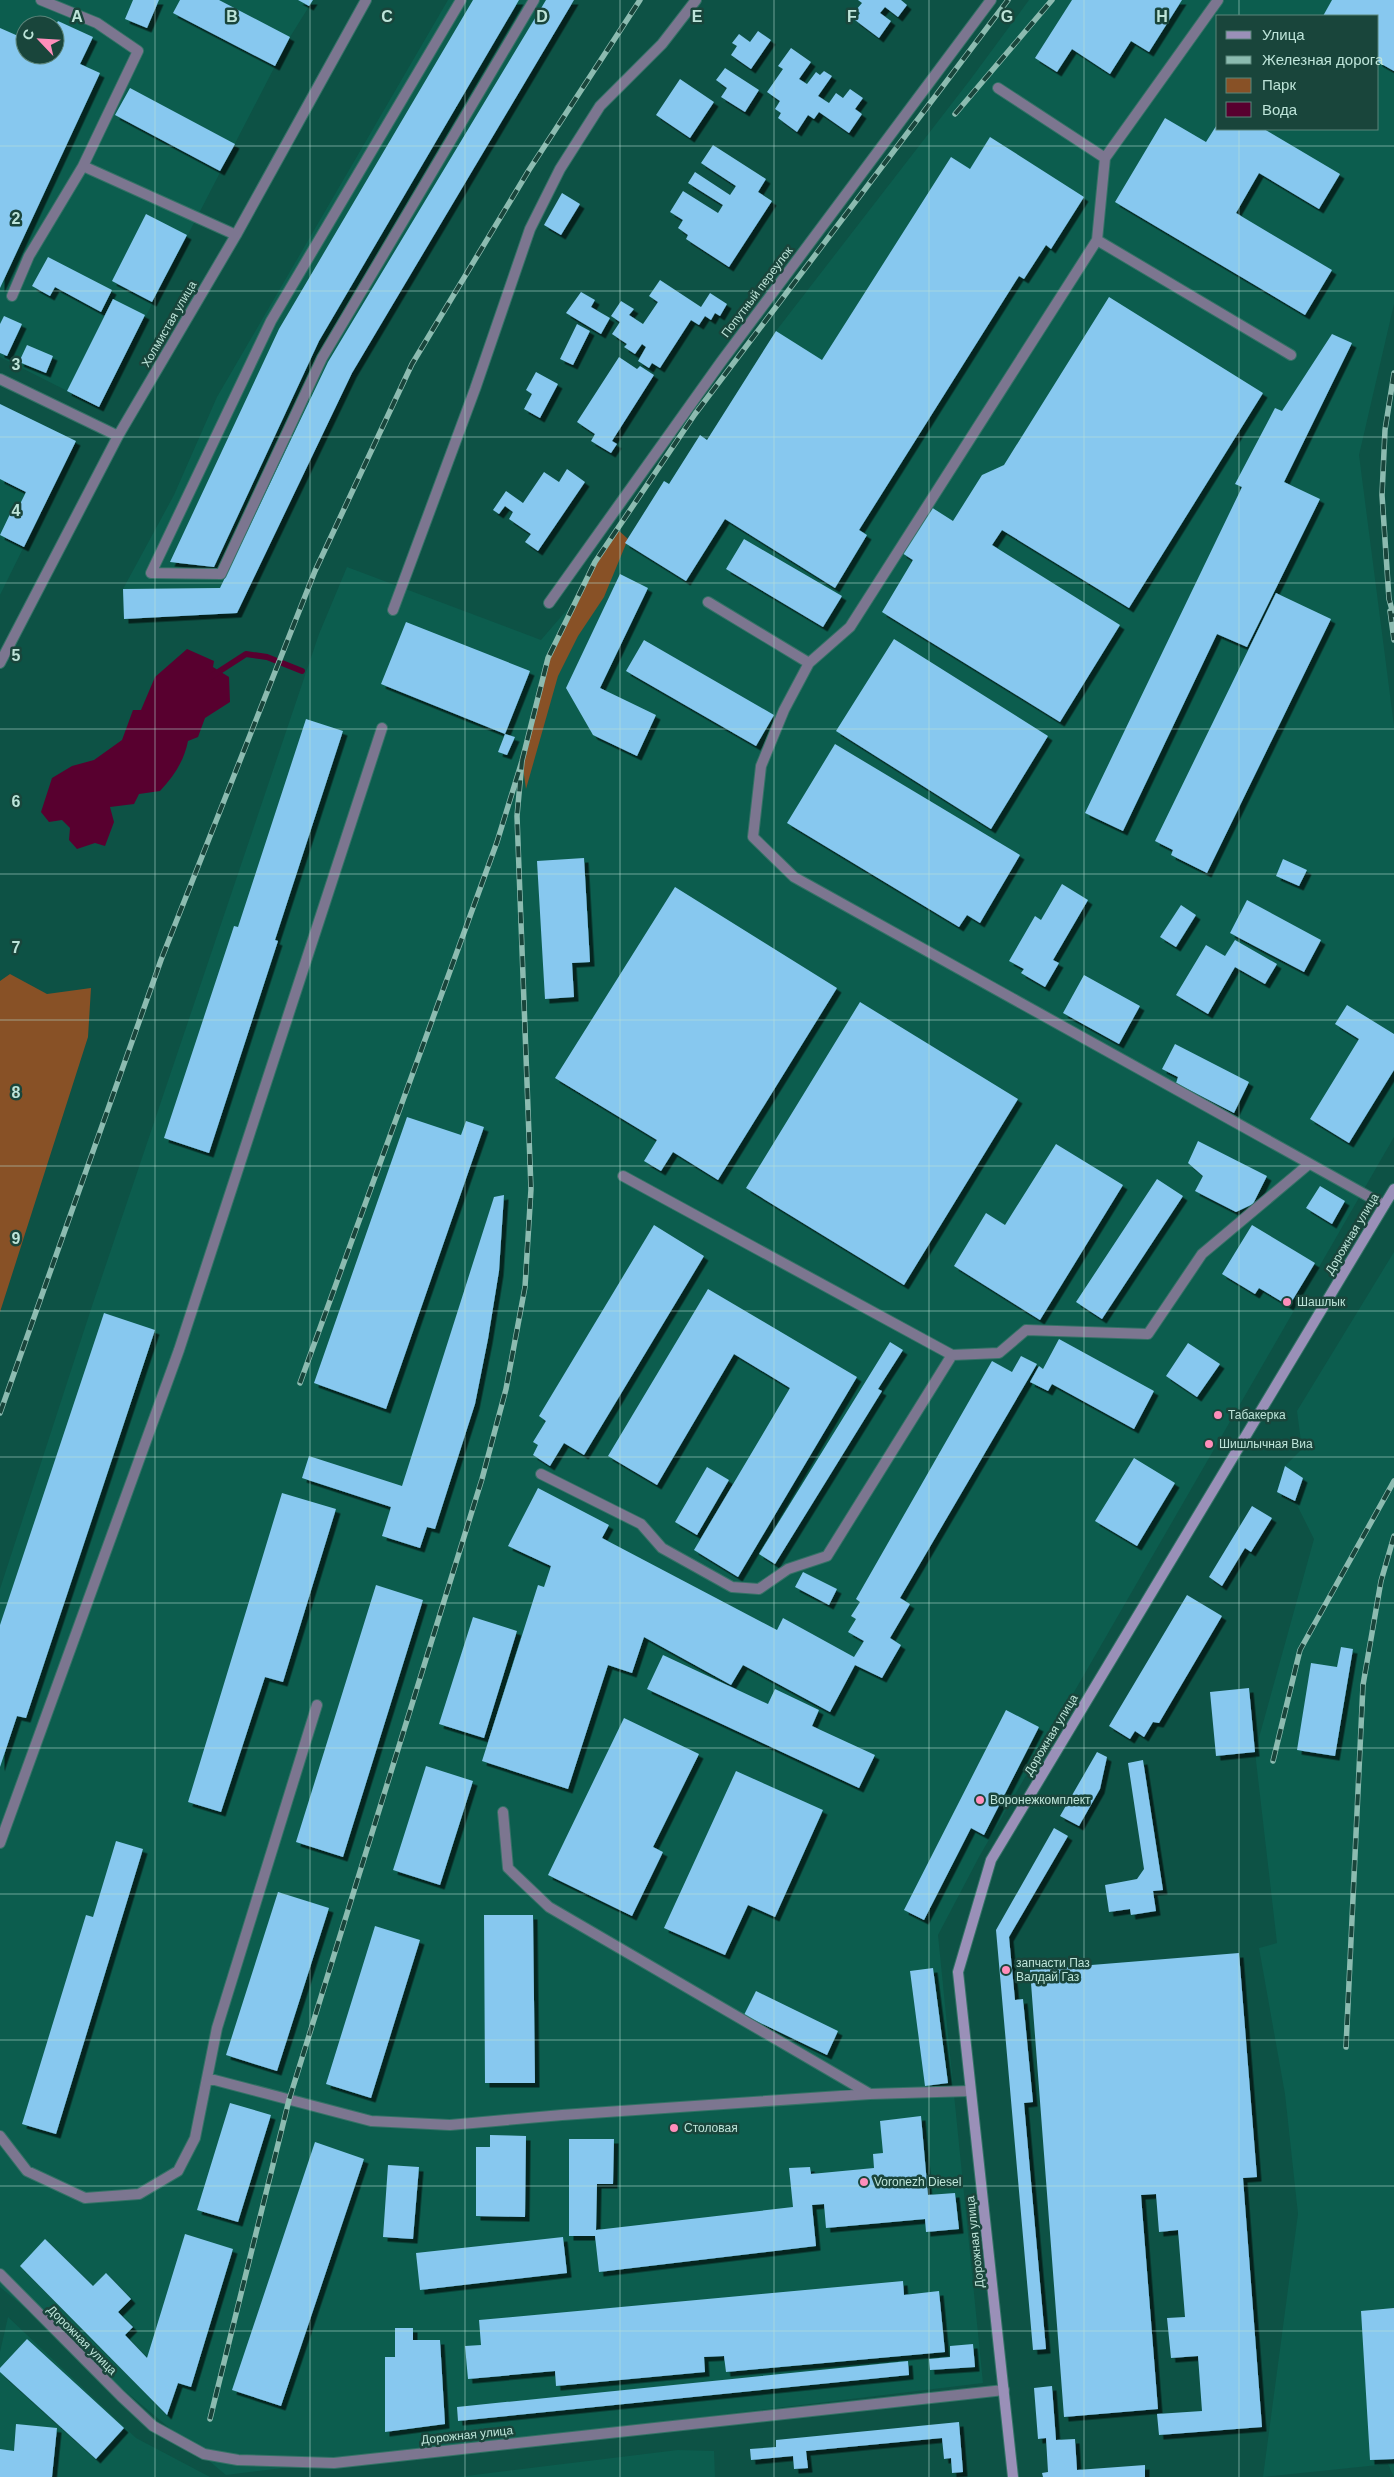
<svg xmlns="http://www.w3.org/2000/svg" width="1394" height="2477" font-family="Arial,sans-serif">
<defs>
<filter id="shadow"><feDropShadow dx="4.5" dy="4.5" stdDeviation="0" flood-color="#0009"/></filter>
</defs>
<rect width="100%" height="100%" fill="#0d5245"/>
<path fill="#0c5d4e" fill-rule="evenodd" d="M 0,0 L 313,0 L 290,37 L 99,407 L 0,357 ZM 25,25 L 55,25 L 55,55 L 25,55 Z
M 448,0 L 574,0 L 352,373 L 237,613 L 124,619 L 123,589 L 174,495 L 217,397 Z
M 1029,0 L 1394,0 L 1394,304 L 1359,455 L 1394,726 L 1394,1137 L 979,1857 L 938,1935 L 983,2383 L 226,2475 L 0,2287 L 0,1589 L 92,1306 L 319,634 L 347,567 L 541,640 L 628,539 L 664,481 L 669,484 L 700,435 L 707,440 L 776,331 L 970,80 ZM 1218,16 L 1378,16 L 1378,129 L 1218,129 Z
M 0,404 L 76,441 L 0,595 Z
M 1394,1252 L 1394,2477 L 1388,2464 L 1263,2477 L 1298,2214 L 1285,2094 L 1259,1948 L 1277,1943 L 1255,1752 L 1314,1539 L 1295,1501 L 1277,1492 L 1285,1466 L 1302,1449 L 1297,1411 Z
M 8,2317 L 136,2438 L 210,2477 L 0,2477 L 0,2352 Z
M 678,2450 L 714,2451 L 715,2477 L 458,2477 Z"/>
<path fill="#885126" d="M 617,529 L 628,539 L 604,597 L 578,636 L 558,676 L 526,789 L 522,761 L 548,658 L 595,562 Z
M 10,974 L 47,994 L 91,988 L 88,1037 L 0,1312 L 0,981 Z"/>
<path fill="#58002f" d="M 187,649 L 214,661 L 213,667 L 229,677 L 230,702 L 205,718 L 198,737 L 188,741 C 184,761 174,776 160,791 L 139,794 L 134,804 L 110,807 L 114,822 L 105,846 L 95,843 L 77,849 L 69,840 L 70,828 L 62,820 L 49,822 L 41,812 L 52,778 L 72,766 L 94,760 L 122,740 L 133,710 L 141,710 L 155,677 Z"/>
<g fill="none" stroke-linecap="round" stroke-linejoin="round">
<path stroke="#58002f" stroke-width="6" d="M 212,676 L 246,654 L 267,657 L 302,671"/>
</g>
<path fill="#87c8ef" filter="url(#shadow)" d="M 133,0 L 159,0 L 147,28 L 125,19 Z
M 180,0 L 219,0 L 290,37 L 275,66 L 173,13 Z
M 298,0 L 313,0 L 309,6 Z
M 473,0 L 519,0 L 319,341 L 214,567 L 170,562 L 279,329 Z
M 546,0 L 574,0 L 352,373 L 237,613 L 124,619 L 123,589 L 220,588 L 328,362 Z
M 858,0 L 901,0 L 907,5 L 898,17 L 885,7 L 880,13 L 891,21 L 879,38 L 855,20 L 860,13 L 856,10 L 862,3 Z
M 1072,0 L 1182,0 L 1149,52 L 1131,41 L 1110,74 L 1072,49 L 1057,72 L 1035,58 Z
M 1332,0 L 1394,0 L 1394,71 L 1378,62 L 1378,16 L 1323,16 Z
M 58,21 L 93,37 L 80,64 L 100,73 L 0,288 L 0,28 L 25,39 L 25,55 L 55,55 L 55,26 Z
M 758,31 L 771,40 L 751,69 L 731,55 L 737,46 L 732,43 L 739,34 L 750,42 Z
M 791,48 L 811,62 L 799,79 L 807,84 L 816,72 L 820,75 L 824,71 L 832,76 L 818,96 L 829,103 L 836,93 L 843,98 L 850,89 L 863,98 L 855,109 L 862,114 L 849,133 L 819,112 L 814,119 L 808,115 L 797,132 L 778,118 L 781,113 L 775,109 L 780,101 L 767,92 L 783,69 L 778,66 Z
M 725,68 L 759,90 L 745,112 L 721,97 L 727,88 L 716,80 Z
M 680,79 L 714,102 L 690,138 L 656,115 Z
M 130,88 L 235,144 L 220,171 L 115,115 Z
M 1165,118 L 1206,142 L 1218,123 L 1218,129 L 1264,129 L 1340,174 L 1319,209 L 1259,173 L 1236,213 L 1332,270 L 1305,315 L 1115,202 Z
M 990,137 L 1084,197 L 1051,249 L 1046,245 L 1024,279 L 1019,276 L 859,530 L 867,535 L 835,588 L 725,519 L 686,581 L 625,543 L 664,481 L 669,484 L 700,435 L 707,440 L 776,331 L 822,360 L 951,157 L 970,169 Z
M 713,145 L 766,179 L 758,192 L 772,201 L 729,267 L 686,239 L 688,235 L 678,228 L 683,220 L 670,212 L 683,191 L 718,213 L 723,205 L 688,183 L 695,172 L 730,195 L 736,186 L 701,163 Z
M 562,193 L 580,204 L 561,235 L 544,225 Z
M 146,214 L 187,235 L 152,302 L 112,281 Z
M 48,257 L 112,290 L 101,312 L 55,287 L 50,296 L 32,286 Z
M 660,280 L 701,307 L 710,293 L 727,304 L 720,316 L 715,313 L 711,320 L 705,316 L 699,325 L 691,320 L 660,368 L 652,363 L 649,368 L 638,361 L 646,347 L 642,344 L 635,354 L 624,347 L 627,344 L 612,334 L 620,322 L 611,316 L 621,301 L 634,309 L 629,315 L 643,324 L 658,302 L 649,296 Z
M 581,292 L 595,300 L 591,307 L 610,318 L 601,334 L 566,313 Z
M 1109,297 L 1263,393 L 1129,608 L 1002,530 L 992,545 L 1120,625 L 1060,722 L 882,612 L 913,560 L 902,553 L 931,507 L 953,521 L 982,475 L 1004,465 Z
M 113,299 L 145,315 L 99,407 L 67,391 Z
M 4,316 L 22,324 L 7,356 L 0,353 L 0,324 Z
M 577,324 L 590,331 L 573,365 L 560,359 Z
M 1332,334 L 1352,343 L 1284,482 L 1320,499 L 1247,647 L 1217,634 L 1123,831 L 1085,813 L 1242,487 L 1235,484 L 1275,408 L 1282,411 Z
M 27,345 L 53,356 L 46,373 L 19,362 Z
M 619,357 L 637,369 L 640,366 L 654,375 L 612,441 L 617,444 L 611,453 L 591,441 L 595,434 L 577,422 Z
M 536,372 L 558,384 L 540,418 L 524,409 L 532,394 L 526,390 Z
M 0,404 L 76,441 L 24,547 L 0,535 L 11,512 L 15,514 L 26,492 L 0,479 Z
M 567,469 L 585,482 L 538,551 L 525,542 L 531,534 L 509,519 L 513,512 L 505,506 L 499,514 L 493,510 L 506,491 L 523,503 L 544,472 L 559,482 Z
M 744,539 L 842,596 L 823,627 L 726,569 Z
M 620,574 L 648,588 L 600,688 L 656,715 L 637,756 L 593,735 L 566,688 Z
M 1276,593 L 1331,619 L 1207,873 L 1171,855 L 1173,850 L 1155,841 Z
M 406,622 L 530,671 L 505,734 L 381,684 Z
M 894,639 L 1048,736 L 991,829 L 836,731 Z
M 644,640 L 774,715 L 756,746 L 626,671 Z
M 306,719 L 343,731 L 275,940 L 278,941 L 209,1153 L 164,1138 L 234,926 L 238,927 Z
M 505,734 L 515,737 L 507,755 L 498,752 Z
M 835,744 L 1020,855 L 980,923 L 967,915 L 959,927 L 787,823 Z
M 584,858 L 590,962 L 572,963 L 574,997 L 545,999 L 537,861 Z
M 1283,859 L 1307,870 L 1299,886 L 1276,876 Z
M 1062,884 L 1088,900 L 1053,960 L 1059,963 L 1045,987 L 1021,973 L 1024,969 L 1009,961 L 1035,916 L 1041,920 Z
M 675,887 L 837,988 L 718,1180 L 673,1152 L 661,1171 L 644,1161 L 657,1140 L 555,1078 Z
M 1247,900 L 1321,940 L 1304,972 L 1230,933 Z
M 1181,905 L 1196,915 L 1176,947 L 1160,937 Z
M 1235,940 L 1277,964 L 1265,984 L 1235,967 L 1208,1014 L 1176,995 L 1206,945 L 1225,956 Z
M 1084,975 L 1140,1006 L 1119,1044 L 1063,1013 Z
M 860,1002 L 1018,1099 L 904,1285 L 746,1188 Z
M 1347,1005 L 1394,1034 L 1394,1070 L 1349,1143 L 1310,1119 L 1359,1039 L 1335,1024 Z
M 1175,1044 L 1249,1082 L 1234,1113 L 1176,1083 L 1178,1077 L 1162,1069 Z
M 407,1117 L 461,1135 L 466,1121 L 484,1127 L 386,1409 L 314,1383 Z
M 1198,1141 L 1267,1176 L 1253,1204 L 1236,1212 L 1195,1191 L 1203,1176 L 1188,1163 Z
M 1056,1144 L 1123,1185 L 1040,1320 L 954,1266 L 986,1213 L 1005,1225 Z
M 1157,1179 L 1183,1196 L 1102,1319 L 1076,1302 Z
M 1320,1186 L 1345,1201 L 1332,1224 L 1306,1208 Z
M 504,1195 L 499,1271 L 488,1339 L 475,1404 L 435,1529 L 427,1527 L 420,1548 L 382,1536 L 391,1507 L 302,1478 L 309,1456 L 402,1486 L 494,1197 Z
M 654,1225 L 704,1256 L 584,1455 L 564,1443 L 550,1466 L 533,1455 L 538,1445 L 533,1442 L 546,1421 L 539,1416 Z
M 1252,1225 L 1315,1263 L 1289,1306 L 1259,1288 L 1255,1294 L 1222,1274 Z
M 708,1289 L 857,1377 L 738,1577 L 694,1550 L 790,1388 L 734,1354 L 657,1485 L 608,1456 Z
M 104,1313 L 155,1330 L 26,1718 L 17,1716 L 0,1767 L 0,1625 Z
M 1059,1339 L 1154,1391 L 1134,1429 L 1052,1384 L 1048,1391 L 1030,1382 L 1039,1366 L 1043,1369 Z
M 890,1342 L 903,1350 L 878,1389 L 882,1391 L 775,1564 L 759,1554 Z
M 1188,1343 L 1220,1364 L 1197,1397 L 1166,1376 Z
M 1021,1356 L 1037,1364 L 900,1598 L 910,1604 L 890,1638 L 901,1645 L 882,1678 L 855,1665 L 830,1712 L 743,1665 L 731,1685 L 644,1637 L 632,1673 L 608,1665 L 568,1789 L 482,1761 L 538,1585 L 544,1587 L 551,1566 L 508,1546 L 538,1488 L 609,1525 L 602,1538 L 777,1630 L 783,1618 L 854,1657 L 864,1641 L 848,1632 L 856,1619 L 851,1616 L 860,1602 L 856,1599 L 992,1361 L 1012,1372 Z
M 1134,1458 L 1175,1483 L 1137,1546 L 1095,1521 Z
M 1285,1466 L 1303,1478 L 1295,1501 L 1277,1492 Z
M 707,1467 L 729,1480 L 697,1535 L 675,1522 Z
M 282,1493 L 336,1509 L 283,1682 L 265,1677 L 221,1812 L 188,1802 Z
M 1252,1506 L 1272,1518 L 1251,1552 L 1245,1548 L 1222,1586 L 1209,1577 Z
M 803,1572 L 837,1589 L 829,1605 L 795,1587 Z
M 376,1585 L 423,1600 L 343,1857 L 296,1842 Z
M 1187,1595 L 1222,1616 L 1159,1723 L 1153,1722 L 1144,1737 L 1135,1731 L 1130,1739 L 1109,1726 Z
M 473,1617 L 517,1631 L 484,1738 L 439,1724 Z
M 1341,1647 L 1353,1649 L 1335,1756 L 1297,1750 L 1311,1663 L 1337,1667 Z
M 663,1655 L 768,1704 L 775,1689 L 819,1710 L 812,1726 L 875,1755 L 859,1788 L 647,1689 Z
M 1249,1688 L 1255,1752 L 1216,1756 L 1210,1692 Z
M 1006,1710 L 1039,1727 L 984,1835 L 971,1828 L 924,1920 L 904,1910 Z
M 624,1718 L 699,1754 L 653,1847 L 663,1852 L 632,1916 L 548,1875 Z
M 1097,1752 L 1107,1757 L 1100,1789 L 1079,1826 L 1060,1816 Z
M 1143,1760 L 1163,1890 L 1153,1891 L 1156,1911 L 1131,1915 L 1130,1909 L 1109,1912 L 1105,1885 L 1137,1879 L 1144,1869 L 1128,1763 Z
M 426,1766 L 473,1781 L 440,1885 L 393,1870 Z
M 736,1771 L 823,1810 L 775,1917 L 748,1905 L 725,1955 L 664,1928 Z
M 1054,1828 L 1068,1836 L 1009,1937 L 1015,2000 L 1023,1999 L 1033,2102 L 1024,2103 L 1046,2349 L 1033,2350 L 996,1930 Z
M 116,1841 L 143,1849 L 56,2134 L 22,2124 L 86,1915 L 93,1917 Z
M 278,1892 L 329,1908 L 277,2071 L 226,2055 Z
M 484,1915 L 533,1915 L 535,2083 L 485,2083 Z
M 375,1926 L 420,1940 L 371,2098 L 326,2084 Z
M 1239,1953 L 1257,2177 L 1243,2178 L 1262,2427 L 1159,2435 L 1157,2414 L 1202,2411 L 1198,2356 L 1171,2358 L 1167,2318 L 1185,2317 L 1178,2230 L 1159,2232 L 1156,2194 L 1141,2195 L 1158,2409 L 1064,2417 L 1030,1970 Z
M 933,1968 L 948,2083 L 925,2086 L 910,1971 Z
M 756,1991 L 838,2031 L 827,2055 L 744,2015 Z
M 230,2103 L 271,2115 L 238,2222 L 197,2210 Z
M 921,2116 L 928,2195 L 955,2193 L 959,2229 L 926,2232 L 925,2219 L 826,2228 L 824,2204 L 812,2205 L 816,2246 L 599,2272 L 595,2236 L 569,2236 L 569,2139 L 614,2139 L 613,2184 L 597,2184 L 596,2230 L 793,2207 L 789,2168 L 810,2167 L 811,2174 L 874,2168 L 873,2154 L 883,2153 L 880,2121 Z
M 490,2135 L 526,2136 L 525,2217 L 476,2216 L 476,2147 L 490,2147 Z
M 315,2142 L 364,2159 L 281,2406 L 232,2390 Z
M 388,2165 L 419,2167 L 413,2239 L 383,2237 Z
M 185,2234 L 233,2249 L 191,2387 L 178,2383 L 167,2415 L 20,2266 L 45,2239 L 93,2286 L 106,2273 L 131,2299 L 118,2312 L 133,2327 L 125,2335 L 147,2358 Z
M 563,2237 L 567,2273 L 420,2290 L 416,2253 Z
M 903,2281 L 904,2295 L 939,2291 L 945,2352 L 726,2372 L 724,2356 L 704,2357 L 705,2372 L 556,2386 L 555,2371 L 468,2379 L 465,2346 L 481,2345 L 479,2320 Z
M 1394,2308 L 1394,2459 L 1370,2460 L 1361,2311 Z
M 395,2328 L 413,2328 L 413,2340 L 440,2340 L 445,2424 L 385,2432 L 385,2357 L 395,2357 Z
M 27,2339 L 124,2428 L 96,2459 L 0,2372 L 0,2368 Z
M 973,2344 L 975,2367 L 930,2370 L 929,2359 L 950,2357 L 950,2346 Z
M 908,2361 L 909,2375 L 458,2421 L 457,2407 Z
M 1052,2386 L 1056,2440 L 1075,2439 L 1077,2470 L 1145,2465 L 1145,2477 L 1043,2477 L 1042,2473 L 1048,2472 L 1046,2438 L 1038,2439 L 1034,2388 Z
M 959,2422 L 963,2472 L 952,2473 L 951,2458 L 944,2459 L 942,2438 L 806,2451 L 808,2468 L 794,2469 L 793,2456 L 751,2460 L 750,2449 L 776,2447 L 776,2440 Z
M 16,2424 L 57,2428 L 52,2477 L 0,2477 L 0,2449 L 14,2451 Z"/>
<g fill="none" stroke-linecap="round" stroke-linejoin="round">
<g stroke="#347266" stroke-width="12">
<path id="lane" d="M 41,0 L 97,23 L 138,51 L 83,166
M 461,0 L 271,321 L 151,573 L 221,574 L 322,358 L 534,0
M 1218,0 L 1105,158 L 1097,240 L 850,627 L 809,663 L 784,710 L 761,766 L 753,837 L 794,877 L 1384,1205
M 998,88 L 1105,158
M 1097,240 L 1291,355
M 12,296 L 29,256 L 83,166 L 236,235
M 0,379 L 118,436
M 708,602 L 809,663
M 0,663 L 118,436 L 236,235 L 366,0
M 623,1176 L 952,1355 L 999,1353 L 1026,1330 L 1148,1334 L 1202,1254 L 1309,1164
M 541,1474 L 641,1524 L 662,1548 L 732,1587 L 759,1589 L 788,1569 L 827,1556 L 952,1355
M 503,1812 L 508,1868 L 549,1907 L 870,2094
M 0,1843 L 179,1350 L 382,728
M 207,2078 L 371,2121 L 450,2125 L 562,2115 L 870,2094 L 970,2091
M 0,2136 L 27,2171 L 85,2198 L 139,2194 L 178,2171 L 195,2138 L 217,2028 L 317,1705"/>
</g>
<g stroke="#347266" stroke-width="12">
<path id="street" d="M 549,603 L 721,362 L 991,0
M 393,610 L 475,389 L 530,229 L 560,169 L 600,106 L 662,44 L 696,0
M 0,2274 L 121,2396 L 153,2426 L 204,2454 L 238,2460 L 334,2463 L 1004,2390"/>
</g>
<g stroke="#347266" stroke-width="12">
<path id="secondary" d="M 1013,2477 L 958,1972 L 991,1860 L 1394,1189"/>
</g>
<use href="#lane" stroke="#7c7690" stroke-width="10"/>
<use href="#street" stroke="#7c7690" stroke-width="10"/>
<use href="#secondary" stroke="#9a90b8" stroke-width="10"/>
<g stroke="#8cbbb0" stroke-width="5.5">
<path id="rail" d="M 955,114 L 1052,0
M 1394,373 L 1385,430 L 1382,495 L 1389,599 L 1394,617
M 1390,611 L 1394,640
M 300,1383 L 497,842 L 522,761 L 548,658 L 595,562 L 695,414 L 1008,0
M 0,1413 L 161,960 L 315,571 L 412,364 L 529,170 L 640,0
M 1273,1761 L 1300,1650 L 1394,1481
M 1346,2047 L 1363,1685 L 1381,1581 L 1394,1536
M 210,2419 L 289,2100 L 482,1479 L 506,1389 L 525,1287 L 531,1189 L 517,816 L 522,761"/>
</g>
<use href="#rail" stroke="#19453b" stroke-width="4" stroke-dasharray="11" stroke-linecap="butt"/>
</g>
<path fill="none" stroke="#bde4d9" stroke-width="1" stroke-opacity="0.55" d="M 155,0 L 155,2477M 310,0 L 310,2477M 465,0 L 465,2477M 620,0 L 620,2477M 774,0 L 774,2477M 929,0 L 929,2477M 1084,0 L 1084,2477M 1239,0 L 1239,16M 1239,129 L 1239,2477M 0,146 L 1394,146M 0,291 L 1394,291M 0,437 L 1394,437M 0,583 L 1394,583M 0,729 L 1394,729M 0,874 L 1394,874M 0,1020 L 1394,1020M 0,1166 L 1394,1166M 0,1311 L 1394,1311M 0,1457 L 1394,1457M 0,1603 L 1394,1603M 0,1748 L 1394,1748M 0,1894 L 1394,1894M 0,2040 L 1394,2040M 0,2186 L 1394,2186M 0,2331 L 1394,2331"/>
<g fill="#ff8ebb" stroke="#19453b" stroke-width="2">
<circle cx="1287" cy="1302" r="5"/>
<circle cx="1218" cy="1415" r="5"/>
<circle cx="1209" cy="1444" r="5"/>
<circle cx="980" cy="1800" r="5"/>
<circle cx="1006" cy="1970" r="5"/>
<circle cx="674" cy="2128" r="5"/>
<circle cx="864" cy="2182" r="5"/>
</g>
<g text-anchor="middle" stroke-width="5" stroke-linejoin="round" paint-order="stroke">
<g font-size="12" fill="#bde4d9" stroke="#19453b">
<text transform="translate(757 292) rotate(-53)" y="4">Попутный переулок</text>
<text transform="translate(169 324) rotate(-60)" y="4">Холмистая улица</text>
<text transform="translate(1352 1234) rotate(-59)" y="4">Дорожная улица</text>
<text transform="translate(1051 1735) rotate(-59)" y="4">Дорожная улица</text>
<text transform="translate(975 2242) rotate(-96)" y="4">Дорожная улица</text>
<text transform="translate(82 2340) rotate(45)" y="4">Дорожная улица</text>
<text transform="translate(467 2435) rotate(-6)" y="4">Дорожная улица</text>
</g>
<g font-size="12" fill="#bde4d9" stroke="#19453b" text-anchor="start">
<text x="1297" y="1306">Шашлык</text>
<text x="1228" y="1419">Табакерка</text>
<text x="1219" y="1448">Шишлычная Виа</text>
<text x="990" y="1804">Воронежкомплект</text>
<text x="1016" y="1967">запчасти Паз<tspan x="1016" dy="14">Валдай Газ</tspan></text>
<text x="684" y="2132">Столовая</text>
<text x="874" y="2186">Voronezh Diesel</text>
</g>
</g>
<g font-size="16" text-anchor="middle" font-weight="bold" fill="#bde4d9" stroke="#19453b" stroke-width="5" stroke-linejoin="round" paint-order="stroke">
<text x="77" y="22">A</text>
<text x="232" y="22">B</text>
<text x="387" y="22">C</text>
<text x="542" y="22">D</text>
<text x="697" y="22">E</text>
<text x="852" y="22">F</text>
<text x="1007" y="22">G</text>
<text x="1162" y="22">H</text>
<text x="16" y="224">2</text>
<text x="16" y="370">3</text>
<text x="16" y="516">4</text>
<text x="16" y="661">5</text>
<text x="16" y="807">6</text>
<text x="16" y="953">7</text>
<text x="16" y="1098">8</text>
<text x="16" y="1244">9</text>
</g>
<rect x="1216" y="15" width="162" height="115" fill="#19453b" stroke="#5b857a"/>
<rect x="1226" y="31" width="25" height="8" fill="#9a90b8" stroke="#5b857a"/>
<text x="1262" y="40" font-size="15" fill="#bde4d9">Улица</text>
<rect x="1226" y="56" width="25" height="8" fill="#8cbbb0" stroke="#5b857a"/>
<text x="1262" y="65" font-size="15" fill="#bde4d9">Железная дорога</text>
<rect x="1226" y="78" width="25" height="15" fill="#885126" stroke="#5b857a"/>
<text x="1262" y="90" font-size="15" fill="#bde4d9">Парк</text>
<rect x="1226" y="102" width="25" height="15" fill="#58002f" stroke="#5b857a"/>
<text x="1262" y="115" font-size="15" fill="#bde4d9">Вода</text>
<g transform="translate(40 40) rotate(295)"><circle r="24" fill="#19453b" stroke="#5b857a"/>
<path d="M0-4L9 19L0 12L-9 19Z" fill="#ff8ebb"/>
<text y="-8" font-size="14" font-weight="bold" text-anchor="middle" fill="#bde4d9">С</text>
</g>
</svg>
